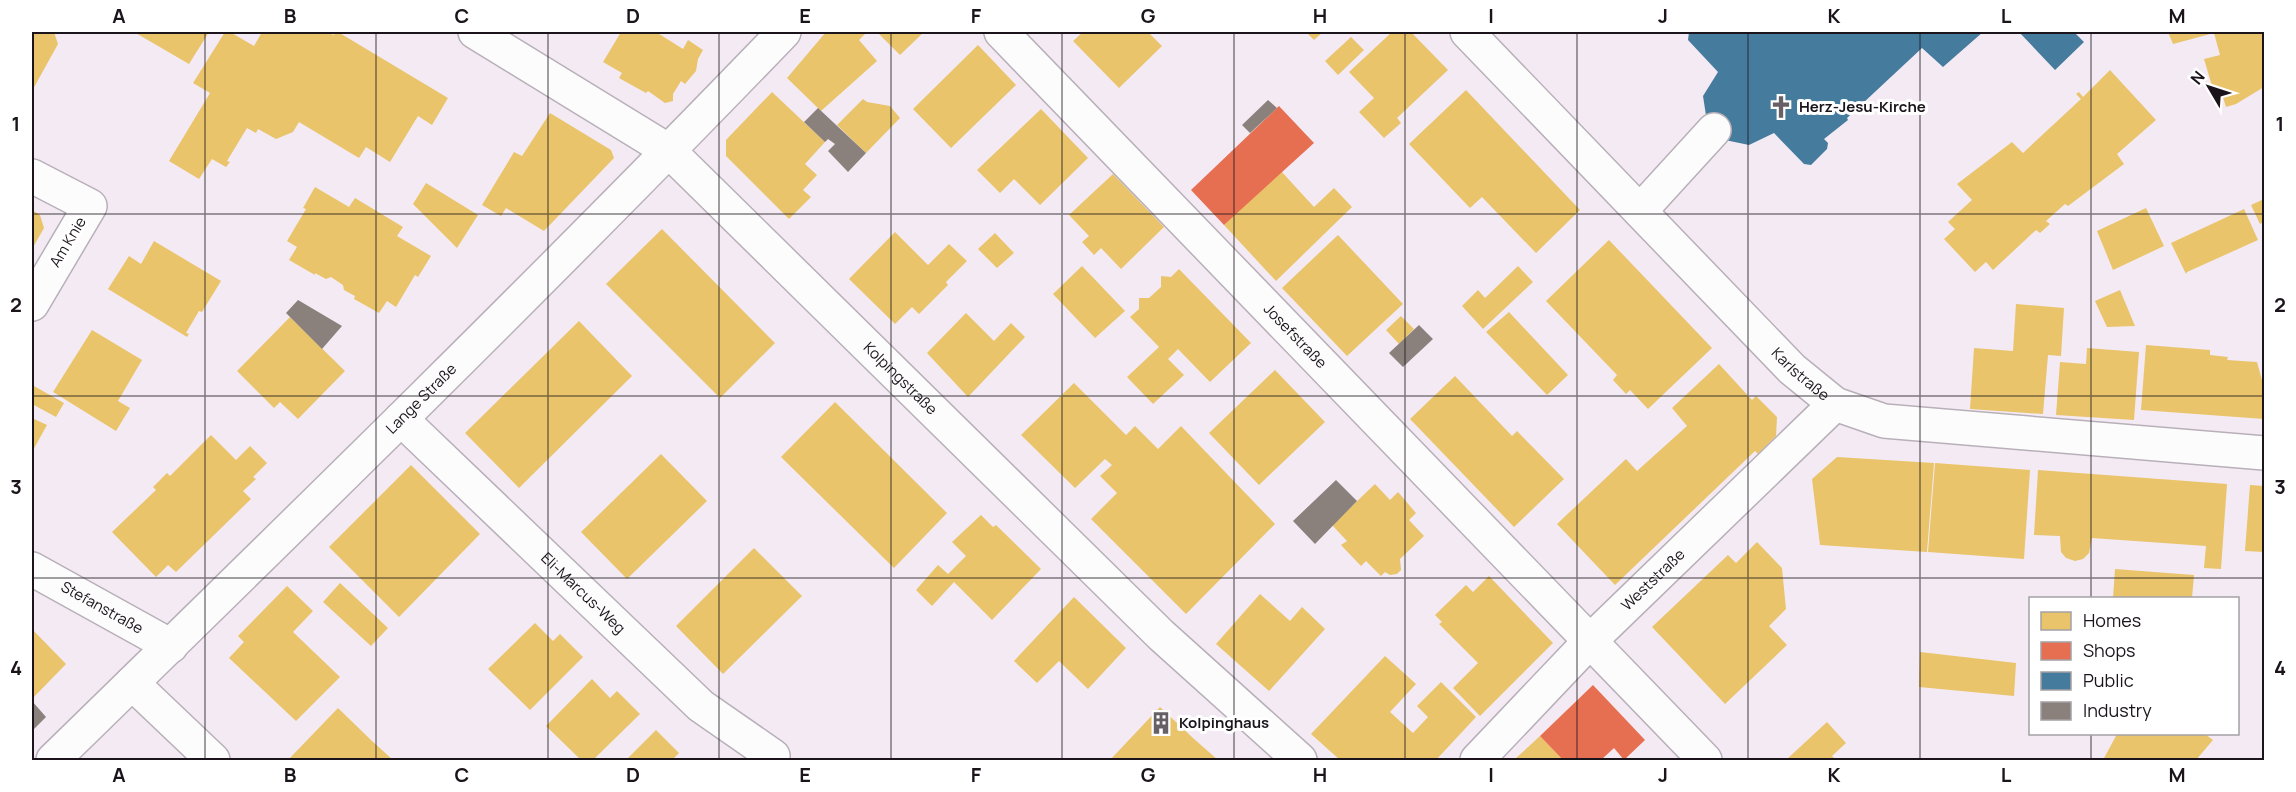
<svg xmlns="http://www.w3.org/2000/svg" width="2296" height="792" font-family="Manrope,sans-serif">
<rect width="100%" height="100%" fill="#f4eaf4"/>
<path fill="#e9c46a" d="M 32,32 L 54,32 L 58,44 L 32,91 Z
M 134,32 L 209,32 L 189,64 Z
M 225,32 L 230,32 L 254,46 L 262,32 L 328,32 L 333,35 L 338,32 L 448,98 L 432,125 L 418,116 L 390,162 L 366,147 L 359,158 L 299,122 L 293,132 L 276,139 L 258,129 L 256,133 L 247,128 L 227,161 L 230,162 L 226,167 L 212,159 L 199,179 L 169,161 L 210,93 L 193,83 Z
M 621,32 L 656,32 L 683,49 L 688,40 L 703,50 L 698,59 L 696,71 L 685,84 L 681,81 L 673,94 L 673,101 L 665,103 L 648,91 L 646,93 L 619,78 L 622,73 L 603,62 Z
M 826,32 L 867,32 L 859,40 L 877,61 L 821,111 L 787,78 Z
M 877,32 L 924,32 L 900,55 Z
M 1083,32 L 1148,32 L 1162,46 L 1119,88 L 1073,41 Z
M 1306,32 L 1323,32 L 1314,40 Z
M 1392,32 L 1411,32 L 1448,70 L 1397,118 L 1401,123 L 1384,138 L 1359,112 L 1374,98 L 1349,72 Z
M 2168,32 L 2264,32 L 2264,87 L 2236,104 L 2226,107 L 2222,94 L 2215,96 L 2204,59 L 2220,55 L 2214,33 L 2173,44 Z
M 1351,37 L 1364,50 L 1338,75 L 1325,61 Z
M 978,45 L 1016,85 L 951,148 L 913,109 Z
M 2110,70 L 2156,120 L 2117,154 L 2124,164 L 2068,206 L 2065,204 L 2046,221 L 2050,224 L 2040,233 L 2036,230 L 1993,270 L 1986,262 L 1975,272 L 1944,239 L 1955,229 L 1948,222 L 1972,200 L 1957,184 L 2012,142 L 2023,153 L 2081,99 L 2076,94 L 2079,92 L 2083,97 Z
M 1466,90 L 1580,210 L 1536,253 L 1482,197 L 1470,208 L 1409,144 Z
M 772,92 L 825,142 L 805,164 L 817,175 L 803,190 L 811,197 L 789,219 L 726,156 L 726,140 Z
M 863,99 L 867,102 L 890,106 L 900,118 L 866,153 L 837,125 Z
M 1041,109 L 1088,158 L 1040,205 L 1014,179 L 1000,193 L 977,170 Z
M 550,113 L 611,150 L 614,158 L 544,231 L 506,208 L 501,216 L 482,205 L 514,152 L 522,156 Z
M 1281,171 L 1314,207 L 1334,188 L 1352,207 L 1276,281 L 1224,225 Z
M 1113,174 L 1164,227 L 1121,269 L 1101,248 L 1094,255 L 1082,242 L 1089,236 L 1069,215 Z
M 426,183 L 478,215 L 457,248 L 413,204 Z
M 315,187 L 349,207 L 355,198 L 403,227 L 397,236 L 431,256 L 418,277 L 415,275 L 396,307 L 387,301 L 379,313 L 354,299 L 355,296 L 344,290 L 343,285 L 331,277 L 326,279 L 315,273 L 315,275 L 289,260 L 297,247 L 287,241 L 306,209 L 303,208 Z
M 2264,199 L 2264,222 L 2260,224 L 2251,205 Z
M 2146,208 L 2164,246 L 2113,270 L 2097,231 Z
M 2244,209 L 2258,240 L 2187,272 L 2186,274 L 2171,243 Z
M 32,210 L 40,215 L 44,228 L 32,249 Z
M 662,229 L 775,343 L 720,398 L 606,284 Z
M 895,232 L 928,265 L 949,244 L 967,261 L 946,282 L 948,285 L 919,314 L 912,307 L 895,324 L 849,279 Z
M 995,233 L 1014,253 L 997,268 L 978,249 Z
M 1338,235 L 1403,304 L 1347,356 L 1282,288 Z
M 1609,240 L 1712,348 L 1648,409 L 1630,390 L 1626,394 L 1613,380 L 1617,375 L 1546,301 Z
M 154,241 L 221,281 L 202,312 L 199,311 L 186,333 L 189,334 L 187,337 L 108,289 L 129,256 L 141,264 Z
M 1082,266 L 1125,311 L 1095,338 L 1053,294 Z
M 1518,266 L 1533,282 L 1483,329 L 1462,306 L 1478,290 L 1485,298 Z
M 1179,269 L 1251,343 L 1210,382 L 1178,349 L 1168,359 L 1184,375 L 1153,404 L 1127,377 L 1159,347 L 1130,317 L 1139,309 L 1139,298 L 1149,298 L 1161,287 L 1161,276 L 1171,277 Z
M 2120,290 L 2135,326 L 2107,327 L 2095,301 Z
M 2016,304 L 2064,308 L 2061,356 L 2048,355 L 2043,414 L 1970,409 L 1974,348 L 2013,351 Z
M 1509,312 L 1568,375 L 1547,395 L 1486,332 Z
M 966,313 L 994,341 L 1011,323 L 1025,337 L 968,397 L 927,353 Z
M 1401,316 L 1414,329 L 1399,344 L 1386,330 Z
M 290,317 L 345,371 L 298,419 L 280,402 L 274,408 L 237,371 Z
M 579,321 L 632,376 L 519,488 L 465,433 Z
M 92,330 L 142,360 L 118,401 L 130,408 L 116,431 L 53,392 Z
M 2146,345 L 2210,350 L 2210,355 L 2228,357 L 2227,360 L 2257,362 L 2262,380 L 2264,380 L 2264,419 L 2141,410 Z
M 2087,348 L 2139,352 L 2134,420 L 2056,415 L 2060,362 L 2086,364 Z
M 1719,364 L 1752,400 L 1756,396 L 1777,417 L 1776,436 L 1758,454 L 1755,451 L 1615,585 L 1557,524 L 1626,459 L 1637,471 L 1687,426 L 1672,408 Z
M 1275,370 L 1325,422 L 1259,485 L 1209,433 Z
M 1455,376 L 1512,436 L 1517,431 L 1564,479 L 1514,527 L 1410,419 Z
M 1074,383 L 1126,435 L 1135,426 L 1158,449 L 1181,426 L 1275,524 L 1186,614 L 1091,519 L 1117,493 L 1100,476 L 1112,465 L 1105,459 L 1075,488 L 1021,435 Z
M 34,386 L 64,403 L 56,417 L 32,404 L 32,390 Z
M 835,402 L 947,513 L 894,568 L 781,457 Z
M 32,418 L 47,425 L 32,452 Z
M 211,435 L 236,460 L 250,446 L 267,463 L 253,477 L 256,479 L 243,491 L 251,499 L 176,572 L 168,565 L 156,577 L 112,532 L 156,490 L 153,487 L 167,473 L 170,476 Z
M 661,454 L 707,501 L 627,579 L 581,532 Z
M 1837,457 L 1934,463 L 1927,552 L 1820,545 L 1812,479 Z
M 1935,463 L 2030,470 L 2024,559 L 1928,552 Z
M 411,465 L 480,534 L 399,617 L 329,547 Z
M 2038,470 L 2227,484 L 2221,569 L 2204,568 L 2206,546 L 2092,538 L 2089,553 L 2083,559 L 2075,561 L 2066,558 L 2061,552 L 2060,536 L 2034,535 Z
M 1375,484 L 1390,500 L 1398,492 L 1416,513 L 1409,520 L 1424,536 L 1400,559 L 1401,570 L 1397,574 L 1390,575 L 1385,572 L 1381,576 L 1366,561 L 1361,566 L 1341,545 L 1347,541 L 1332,525 Z
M 2250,485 L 2264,486 L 2264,552 L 2245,551 Z
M 981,515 L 993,527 L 996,525 L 1041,569 L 992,620 L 954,582 L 932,606 L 916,590 L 938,565 L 948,574 L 966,556 L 952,542 Z
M 1757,542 L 1782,568 L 1786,609 L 1769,626 L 1787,645 L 1725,704 L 1652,627 L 1728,555 L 1736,563 Z
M 754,548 L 802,596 L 723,674 L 676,626 Z
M 2115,569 L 2194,575 L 2192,598 L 2113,598 Z
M 1489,576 L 1553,643 L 1480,716 L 1453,688 L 1478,663 L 1439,624 L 1442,622 L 1435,615 L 1466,585 L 1473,592 Z
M 340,583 L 388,628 L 371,646 L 323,602 Z
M 287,586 L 313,611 L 293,632 L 340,677 L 296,721 L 229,658 L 244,642 L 238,636 Z
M 1260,594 L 1290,621 L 1302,607 L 1325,629 L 1269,691 L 1216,644 Z
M 1074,597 L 1126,648 L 1088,689 L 1059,661 L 1037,683 L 1014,661 Z
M 535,623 L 553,641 L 560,634 L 583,657 L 530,710 L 488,669 Z
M 32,629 L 66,664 L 32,699 Z
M 1920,652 L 2016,663 L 2014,696 L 1919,687 Z
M 1385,656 L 1416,684 L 1390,712 L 1413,733 L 1428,717 L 1417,706 L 1441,682 L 1476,717 L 1436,760 L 1340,760 L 1311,734 Z
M 592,679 L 610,698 L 617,691 L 640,714 L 593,760 L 581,760 L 546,726 Z
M 1160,707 L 1193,738 L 1218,760 L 1110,760 Z
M 338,708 L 372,741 L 393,760 L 288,760 Z
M 1827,722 L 1846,743 L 1832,756 L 1836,760 L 1786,760 Z
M 656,730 L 679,753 L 672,760 L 626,760 Z
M 2117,734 L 2205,734 L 2213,740 L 2196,760 L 2103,760 Z
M 1540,736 L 1563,760 L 1514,760 Z"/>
<path fill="#e76f51" d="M 1279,106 L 1314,143 L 1224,225 L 1191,190 Z
M 1593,685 L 1645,740 L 1624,760 L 1614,748 L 1601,760 L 1563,760 L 1540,736 Z"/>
<path fill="#457b9d" d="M 1689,32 L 1983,32 L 1943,67 L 1922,48 L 1847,118 L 1848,120 L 1824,139 L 1828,143 L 1827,149 L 1811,165 L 1804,164 L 1774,133 L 1749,145 L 1725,140 L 1707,122 L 1703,96 L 1718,72 L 1688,40 Z
M 2019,32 L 2074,32 L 2084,42 L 2055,70 Z"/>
<path fill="#8a817c" d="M 1268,100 L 1277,108 L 1250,133 L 1242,125 Z
M 818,108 L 866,153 L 848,172 L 828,151 L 835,144 L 828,139 L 825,142 L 804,122 Z
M 298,300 L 342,326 L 322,349 L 286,313 Z
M 1419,325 L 1433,339 L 1403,367 L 1389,353 Z
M 1336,480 L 1357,501 L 1315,544 L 1293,521 Z
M 32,701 L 46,717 L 32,731 Z"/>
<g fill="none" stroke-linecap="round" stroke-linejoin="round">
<g stroke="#b8b0b8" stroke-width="36">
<path id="pedestrian" d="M 1640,211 L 1714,130"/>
</g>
<g stroke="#b8b0b8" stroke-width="36">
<g id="minor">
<path id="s1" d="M 475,32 L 669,151 L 1161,635 L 1300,760"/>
<path id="s2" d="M 1001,32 L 1705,760"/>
<path id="s3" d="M 1467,32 L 1792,369 L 1835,404 L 1884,421 L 2264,453"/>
<path d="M 32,176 L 90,206 L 32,304"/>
<path id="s4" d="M 401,419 L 701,706 L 773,756"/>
<path id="s5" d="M 32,569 L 171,646"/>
<path d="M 132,683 L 213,760"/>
<path id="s6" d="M 53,760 C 299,520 545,280 784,32"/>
<path id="s7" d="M 1477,760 L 1591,640 L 1835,404"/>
</g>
</g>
<use href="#pedestrian" stroke="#fdfcfd" stroke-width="33"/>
<use href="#minor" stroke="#fdfcfd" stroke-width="33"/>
</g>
<path fill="none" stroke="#1b151b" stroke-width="1.5" stroke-opacity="0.55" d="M 205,32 L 205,760M 376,32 L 376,760M 548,32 L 548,760M 719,32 L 719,760M 891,32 L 891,760M 1062,32 L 1062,760M 1234,32 L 1234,760M 1405,32 L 1405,760M 1577,32 L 1577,760M 1748,32 L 1748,760M 1920,32 L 1920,760M 2091,32 L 2091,598M 32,214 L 2264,214M 32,396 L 2264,396M 32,578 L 2264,578M 2091,734 L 2091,760"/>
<defs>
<g id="church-bare" transform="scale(1.8)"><path d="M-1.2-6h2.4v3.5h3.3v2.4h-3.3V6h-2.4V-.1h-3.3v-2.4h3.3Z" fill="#676067" stroke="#fff" stroke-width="2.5" paint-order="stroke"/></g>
<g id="building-bare" transform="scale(1.8)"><path d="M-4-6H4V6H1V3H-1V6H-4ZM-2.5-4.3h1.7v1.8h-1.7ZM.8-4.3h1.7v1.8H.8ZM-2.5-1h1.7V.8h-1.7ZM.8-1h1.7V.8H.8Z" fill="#676067" stroke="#fff" stroke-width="2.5" paint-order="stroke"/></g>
</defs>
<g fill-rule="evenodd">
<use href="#church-bare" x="1781" y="107"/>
<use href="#building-bare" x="1161" y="723"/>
</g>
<g text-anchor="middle" stroke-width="6" stroke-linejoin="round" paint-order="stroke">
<g font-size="15" font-weight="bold" fill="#1b151b" stroke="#fff" text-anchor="start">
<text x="1799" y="112">Herz-Jesu-Kirche</text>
<text x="1179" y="728">Kolpinghaus</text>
</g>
<g font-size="15" fill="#1b151b" stroke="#fff">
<text transform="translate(68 242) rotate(-59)" y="5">Am Knie</text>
<text dy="5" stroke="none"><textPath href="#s2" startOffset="423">Josefstraße</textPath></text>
<text dy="5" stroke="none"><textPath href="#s3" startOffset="478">Karlstraße</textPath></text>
<text dy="5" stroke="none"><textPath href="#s1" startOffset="552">Kolpingstraße</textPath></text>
<text dy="5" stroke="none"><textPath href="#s6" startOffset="516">Lange Straße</textPath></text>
<text dy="5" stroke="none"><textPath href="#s7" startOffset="252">Weststraße</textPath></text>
<text dy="5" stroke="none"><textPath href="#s4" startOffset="252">Eli-Marcus-Weg</textPath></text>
<text dy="5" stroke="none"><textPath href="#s5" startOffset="80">Stefanstraße</textPath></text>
</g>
</g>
<rect width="2296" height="792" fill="none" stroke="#ffffff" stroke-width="66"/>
<rect x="2029" y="597" width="210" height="138" fill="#ffffff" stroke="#a4a1a4" stroke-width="1.5"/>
<rect x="2041" y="612" width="30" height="18" fill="#e9c46a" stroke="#a4a1a4" stroke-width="1.5"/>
<text x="2083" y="627" font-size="18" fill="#1b151b">Homes</text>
<rect x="2041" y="642" width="30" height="18" fill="#e76f51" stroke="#a4a1a4" stroke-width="1.5"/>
<text x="2083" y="657" font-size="18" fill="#1b151b">Shops</text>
<rect x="2041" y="672" width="30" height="18" fill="#457b9d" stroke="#a4a1a4" stroke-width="1.5"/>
<text x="2083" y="687" font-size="18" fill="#1b151b">Public</text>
<rect x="2041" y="702" width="30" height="18" fill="#8a817c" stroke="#a4a1a4" stroke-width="1.5"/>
<text x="2083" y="717" font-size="18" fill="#1b151b">Industry</text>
<g transform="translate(2209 87) rotate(309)" stroke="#ffffff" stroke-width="4.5" paint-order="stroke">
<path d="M0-4.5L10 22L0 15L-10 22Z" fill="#1b151b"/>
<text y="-9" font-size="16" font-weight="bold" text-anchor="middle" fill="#1b151b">N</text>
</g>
<rect x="33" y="33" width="2230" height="726" fill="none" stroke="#1b151b" stroke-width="2"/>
<g font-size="20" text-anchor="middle" font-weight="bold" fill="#1b151b">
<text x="119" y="23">A</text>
<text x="290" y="23">B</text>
<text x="462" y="23">C</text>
<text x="633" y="23">D</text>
<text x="805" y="23">E</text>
<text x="976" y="23">F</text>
<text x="1148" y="23">G</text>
<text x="1320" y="23">H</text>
<text x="1491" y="23">I</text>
<text x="1663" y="23">J</text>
<text x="1834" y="23">K</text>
<text x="2006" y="23">L</text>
<text x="2177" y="23">M</text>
<text x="16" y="131">1</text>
<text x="2280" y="131">1</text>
<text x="16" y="312">2</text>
<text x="2280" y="312">2</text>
<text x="16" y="494">3</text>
<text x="2280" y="494">3</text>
<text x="16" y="675">4</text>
<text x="2280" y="675">4</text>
<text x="119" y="782">A</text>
<text x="290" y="782">B</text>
<text x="462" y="782">C</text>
<text x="633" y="782">D</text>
<text x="805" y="782">E</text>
<text x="976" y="782">F</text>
<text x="1148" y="782">G</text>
<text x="1320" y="782">H</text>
<text x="1491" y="782">I</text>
<text x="1663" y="782">J</text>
<text x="1834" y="782">K</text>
<text x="2006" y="782">L</text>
<text x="2177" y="782">M</text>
</g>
</svg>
